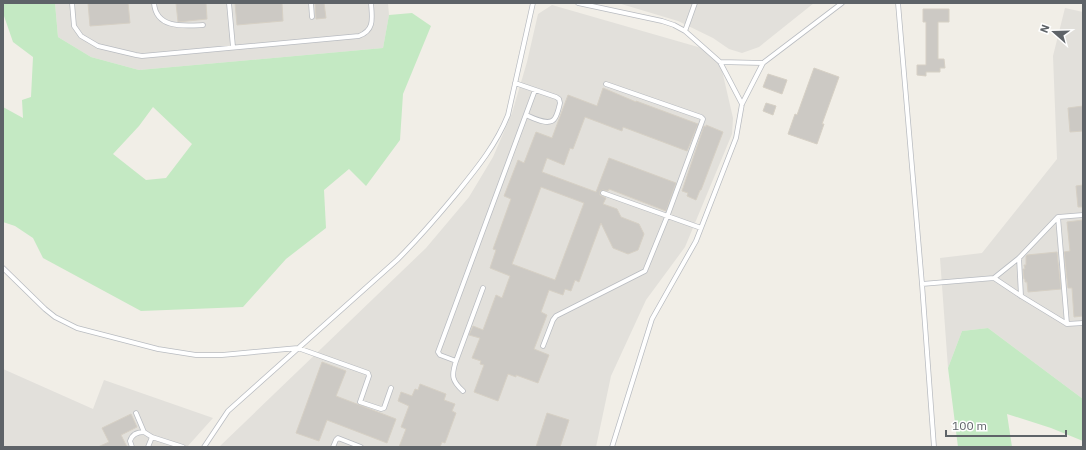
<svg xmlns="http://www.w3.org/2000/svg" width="1086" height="450" font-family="'IBM Plex Sans',sans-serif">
<rect width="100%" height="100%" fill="#f1eee7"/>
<path fill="#e2e0db" d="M 55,3 L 388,3 L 389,15 L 383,48 L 139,70 L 91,57 L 58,37 Z
M 618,3 L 814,3 L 759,47 L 742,53 L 729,49 L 713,38 L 678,21 Z
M 552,5 L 705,49 L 721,66 L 733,118 L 732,134 L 685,247 L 646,300 L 611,376 L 596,447 L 219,447 L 426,248 L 469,197 L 493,157 L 512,113 L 527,62 L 538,14 Z
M 1065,8 L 1083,12 L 1083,399 L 988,328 L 962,331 L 948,368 L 940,258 L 982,253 L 1057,159 L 1053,56 Z
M 3,369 L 93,409 L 104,380 L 213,418 L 187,447 L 3,447 Z"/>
<path fill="#c4e9c3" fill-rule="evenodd" d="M 3,3 L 55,3 L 58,37 L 91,57 L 139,70 L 383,48 L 389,15 L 412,13 L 431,26 L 403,94 L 400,140 L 366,186 L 349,169 L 324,190 L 326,228 L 286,259 L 243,307 L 141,311 L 43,258 L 33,238 L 15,226 L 3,222 L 3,107 L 23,118 L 22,100 L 31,97 L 33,57 L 13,42 L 4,16 L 3,16 ZM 153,107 L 192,144 L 166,178 L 146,180 L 113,154 L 139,126 Z
M 988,328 L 1083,399 L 1083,441 L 1051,428 L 1007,414 L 1012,447 L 958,447 L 948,368 L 962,331 Z"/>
<path fill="#ccc9c4" stroke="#d6d0c5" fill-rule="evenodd" d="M 88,3 L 128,3 L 130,23 L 90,26 Z
M 176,3 L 206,3 L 207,19 L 178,22 Z
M 235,3 L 282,3 L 283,21 L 237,25 Z
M 315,3 L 324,3 L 326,18 L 316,19 Z
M 923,9 L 949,9 L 949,22 L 938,22 L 938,59 L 944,59 L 945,68 L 940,68 L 940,72 L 926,72 L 926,76 L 917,75 L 917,65 L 926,65 L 926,22 L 923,22 Z
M 814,68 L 839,77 L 822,124 L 824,124 L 817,144 L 788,134 L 795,114 L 797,115 Z
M 768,74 L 787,80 L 782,94 L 763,87 Z
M 603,88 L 636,102 L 636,101 L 698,124 L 687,151 L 623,127 L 622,131 L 585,117 L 573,149 L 570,148 L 564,165 L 547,158 L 542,172 L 596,192 L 609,158 L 676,183 L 666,211 L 609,189 L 608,191 L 603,190 L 600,191 L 600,195 L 606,198 L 603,204 L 617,209 L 621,217 L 639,224 L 644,234 L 638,250 L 628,254 L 613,248 L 601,223 L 579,282 L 575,280 L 571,291 L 565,289 L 563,295 L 549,290 L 541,312 L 547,315 L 534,349 L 549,355 L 538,383 L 516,375 L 516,377 L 508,374 L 498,401 L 474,392 L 484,365 L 480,364 L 481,361 L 472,358 L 480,338 L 469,335 L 473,326 L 483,330 L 496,295 L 502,298 L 510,276 L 490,268 L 496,250 L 493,249 L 511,199 L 504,196 L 518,160 L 524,163 L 536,132 L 552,138 L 568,95 L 597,106 ZM 541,187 L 584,203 L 555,280 L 512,264 Z
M 766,103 L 776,106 L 773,115 L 763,111 Z
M 1083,106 L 1083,131 L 1070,132 L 1068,108 Z
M 706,125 L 723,132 L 701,190 L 700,190 L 696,200 L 687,196 L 688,193 L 682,191 L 704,126 L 706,127 Z
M 1083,185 L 1083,207 L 1078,207 L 1076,186 Z
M 1083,220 L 1083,316 L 1074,317 L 1072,288 L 1068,288 L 1064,252 L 1070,251 L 1067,222 Z
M 1057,252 L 1061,289 L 1028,292 L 1027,282 L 1025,282 L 1025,279 L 1024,279 L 1023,269 L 1025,269 L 1024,265 L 1026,265 L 1026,256 L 1027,255 Z
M 322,362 L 346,371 L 336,396 L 396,419 L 387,443 L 327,420 L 319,441 L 296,433 Z
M 420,384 L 446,394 L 444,400 L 455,404 L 452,411 L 456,413 L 445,443 L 442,442 L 440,447 L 399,447 L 406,429 L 401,427 L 409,406 L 398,401 L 401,392 L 412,396 L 415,389 L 418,390 Z
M 547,413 L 569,420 L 560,447 L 536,447 Z
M 131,414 L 137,427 L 121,435 L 127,447 L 98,447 L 109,442 L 102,428 Z"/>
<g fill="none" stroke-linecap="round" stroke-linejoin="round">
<g stroke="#b9bcc1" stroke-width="5.5">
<path id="service" d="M 72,3 L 74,26 L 81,36 L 98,46 L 136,55 L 142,56 L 359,36 C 375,30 372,18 371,3
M 154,3 C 156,29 184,26 203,25
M 229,3 L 233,47
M 311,3 L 312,17
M 578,3 L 662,21 L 674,25 L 685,31 L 720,62 L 742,104
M 898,3 L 922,284 L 934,447
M 685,31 L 695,3
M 720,62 L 763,63
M 515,83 L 556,97 L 559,99 L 560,103 C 559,107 558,113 555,118 C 550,127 533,118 526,115
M 603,193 L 701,228
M 1058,217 L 1067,324
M 1019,258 L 1021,296
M 3,268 L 45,309 L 55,317 L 77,328 L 158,349 L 196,355 L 222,355 L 298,348 L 368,373 L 369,376 L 360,402 L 381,409 L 384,408 L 391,388
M 994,278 L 1021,296 L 1067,324 L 1083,323
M 922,284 L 994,278 L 1019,258 L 1058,217 L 1083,215
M 543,346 L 553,320 L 556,316 L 645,271 L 667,217 L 703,119 L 701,117 L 606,84
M 456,361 L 483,288
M 463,391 C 452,381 451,376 456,361 L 440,355 L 438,352 L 535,90
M 136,413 L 144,432 L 152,437 L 148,447
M 152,437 L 183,447
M 132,447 L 130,441 C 132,434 137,432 144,432
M 204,447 L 228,411 L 397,260 C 418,239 437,217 456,194 C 477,168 496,145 508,115 L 533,3
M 333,447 L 336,440 L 338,438 L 361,447
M 612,447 L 652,319 L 696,241 L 736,138 L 742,104 L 763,63 L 842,3"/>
</g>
<use href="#service" stroke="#fff" stroke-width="4"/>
</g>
<rect width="1086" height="450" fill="none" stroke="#5e6368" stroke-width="8"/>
<g transform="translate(1054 32) rotate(290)" stroke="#ffffff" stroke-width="3" paint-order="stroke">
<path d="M0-3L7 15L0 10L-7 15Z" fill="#5e6368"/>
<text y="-6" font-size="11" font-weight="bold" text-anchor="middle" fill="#5e6368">N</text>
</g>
<path d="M946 430v6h120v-6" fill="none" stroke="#5e6368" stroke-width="2"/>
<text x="952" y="430" font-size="12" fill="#5e6368" stroke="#ffffff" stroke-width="3" paint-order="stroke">100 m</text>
</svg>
